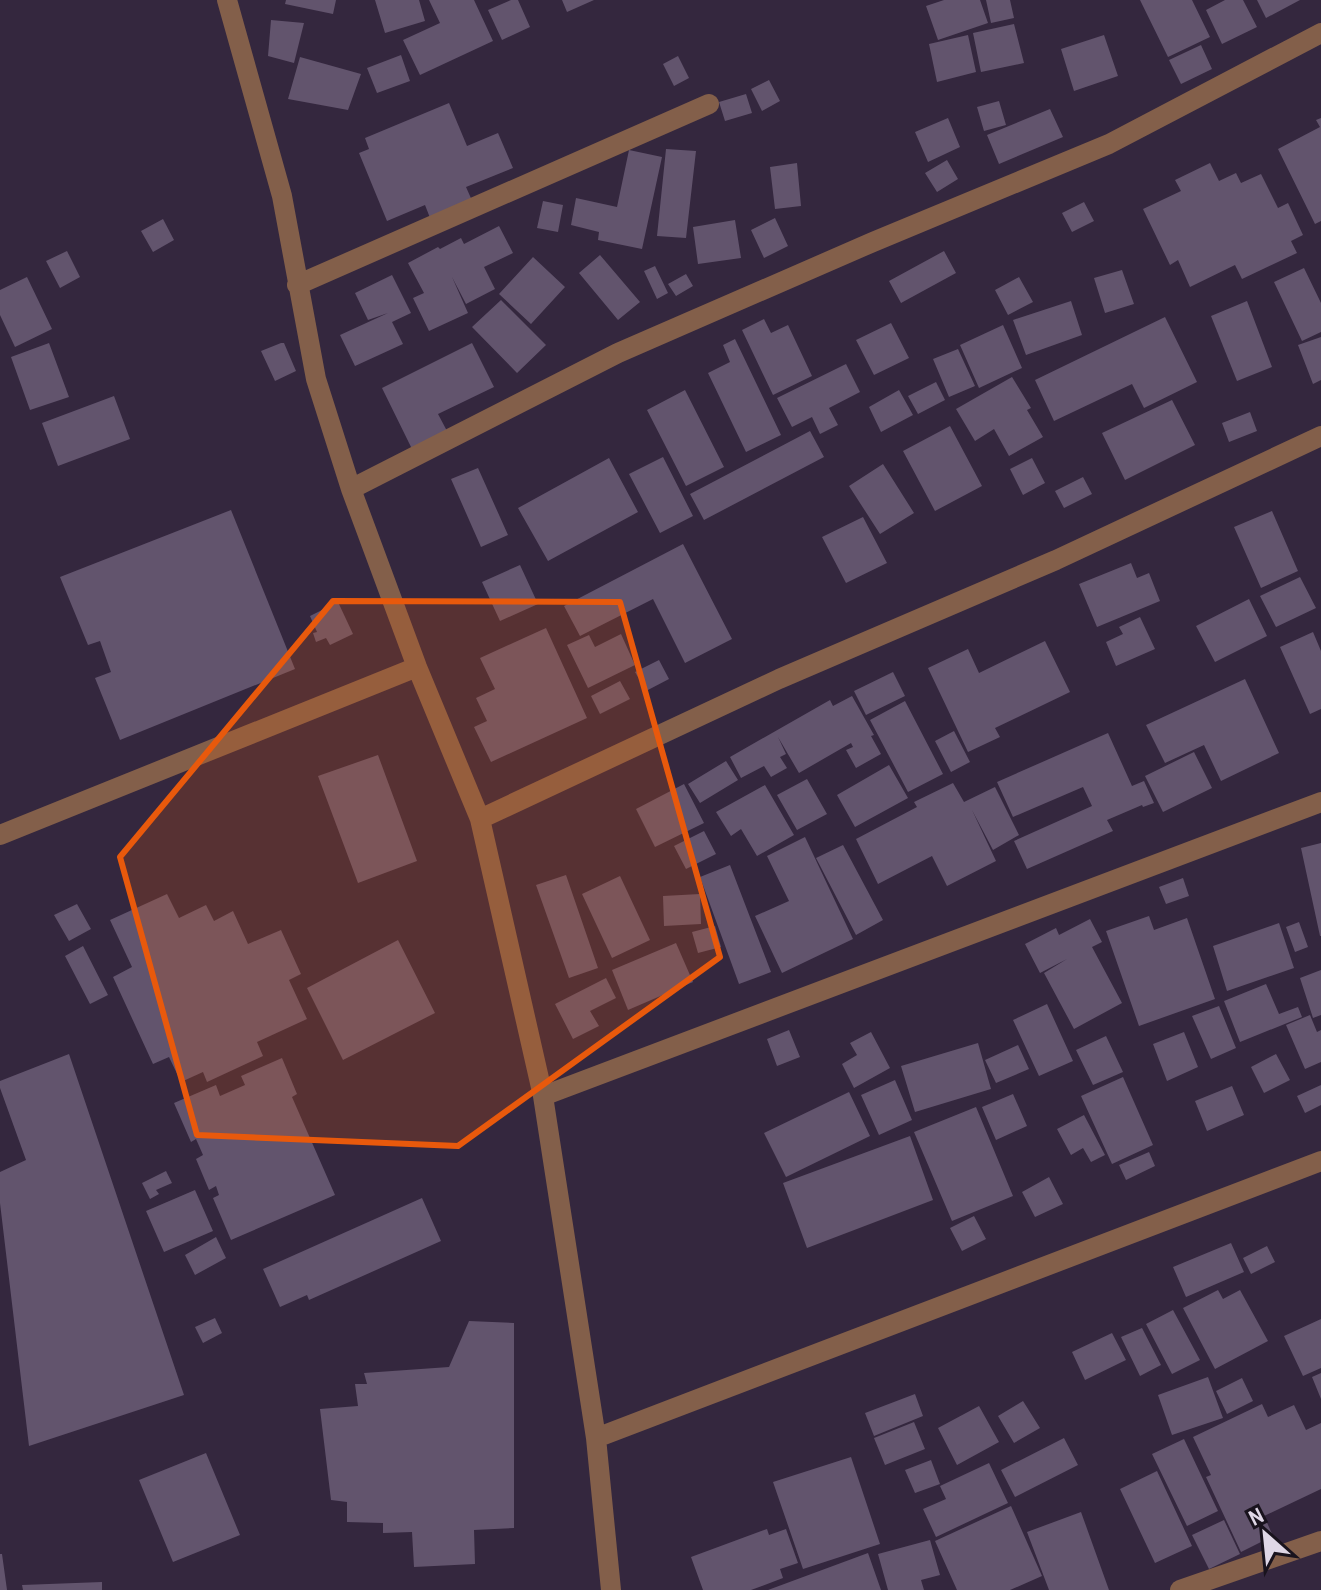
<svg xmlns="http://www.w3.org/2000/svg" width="1321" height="1590" font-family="'Archivo Narrow',sans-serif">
<rect width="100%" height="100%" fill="#34273e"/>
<path fill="#62546d" d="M 286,0 L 336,0 L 333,14 L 285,4 Z
M 375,0 L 419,0 L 425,21 L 385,33 Z
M 429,0 L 474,0 L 493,41 L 420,75 L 403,40 L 440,23 Z
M 511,0 L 518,0 L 530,27 L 502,40 L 488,10 Z
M 562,0 L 594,0 L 567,12 Z
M 944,0 L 980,0 L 988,23 L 938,40 L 926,6 Z
M 986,0 L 1010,0 L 1014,18 L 991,23 Z
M 1140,0 L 1192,0 L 1210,37 L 1168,57 Z
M 1225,0 L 1243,0 L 1257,27 L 1222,44 L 1206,10 Z
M 1257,0 L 1300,0 L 1266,18 Z
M 271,20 L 304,23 L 294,63 L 268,56 Z
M 1014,24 L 1024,63 L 981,72 L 973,33 Z
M 968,35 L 976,72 L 937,82 L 929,44 Z
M 1104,35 L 1118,76 L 1074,91 L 1061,49 Z
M 1201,45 L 1212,69 L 1181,84 L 1169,60 Z
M 401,55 L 410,81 L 377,93 L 367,68 Z
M 678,56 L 689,78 L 674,86 L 663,64 Z
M 300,57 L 361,74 L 348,110 L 288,99 Z
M 769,80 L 780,101 L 762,111 L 751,89 Z
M 746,94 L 752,113 L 725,121 L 719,102 Z
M 999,101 L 1006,125 L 984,131 L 977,107 Z
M 449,103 L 467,146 L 498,133 L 513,168 L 466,187 L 474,205 L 432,223 L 425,205 L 387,221 L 359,153 L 369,149 L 365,138 Z
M 1050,109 L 1063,137 L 999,164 L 987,135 Z
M 948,118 L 960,147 L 928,162 L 915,132 Z
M 1321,118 L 1321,221 L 1315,224 L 1278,149 L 1320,127 L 1316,120 Z
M 666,149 L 696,151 L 686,238 L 657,236 Z
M 629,150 L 662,157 L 642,249 L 598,240 L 599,232 L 571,225 L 576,198 L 617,207 Z
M 947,160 L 958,179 L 937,192 L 925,173 Z
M 797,163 L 801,206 L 775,209 L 770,167 Z
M 1210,163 L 1219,181 L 1236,173 L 1241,183 L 1261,174 L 1278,208 L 1288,203 L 1303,235 L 1291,241 L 1297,253 L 1242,279 L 1235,265 L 1190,287 L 1178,260 L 1170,265 L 1143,209 L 1181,191 L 1175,180 Z
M 543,201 L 563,205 L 558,232 L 537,228 Z
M 1084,202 L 1094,221 L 1072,232 L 1062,213 Z
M 775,218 L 788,246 L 764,258 L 751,230 Z
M 163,219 L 174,240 L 153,252 L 141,231 Z
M 735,220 L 741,258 L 698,264 L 693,227 Z
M 499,226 L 513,253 L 484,267 L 495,289 L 466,304 L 452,277 L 468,313 L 429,331 L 413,298 L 424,293 L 408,263 L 438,247 L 440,249 L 461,238 L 464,244 Z
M 67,251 L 80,277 L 60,288 L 46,261 Z
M 944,251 L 956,273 L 901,303 L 889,281 Z
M 600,255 L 640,302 L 618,320 L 579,273 Z
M 533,257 L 565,287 L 531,324 L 499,294 Z
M 655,266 L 668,293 L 657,299 L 644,271 Z
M 1304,268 L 1321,303 L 1321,332 L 1302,341 L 1274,282 Z
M 1122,270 L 1134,304 L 1105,313 L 1094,278 Z
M 686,274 L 693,286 L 676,296 L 668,284 Z
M 392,275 L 411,313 L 392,322 L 403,344 L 355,366 L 340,335 L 388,313 L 368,320 L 355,293 Z
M 27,277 L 52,329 L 15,347 L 0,315 L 0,290 Z
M 1019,277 L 1033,302 L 1008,315 L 995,290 Z
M 501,300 L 546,345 L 517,373 L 472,327 Z
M 1071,301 L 1082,335 L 1026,355 L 1013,320 Z
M 1247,301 L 1272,367 L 1237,381 L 1211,316 Z
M 1165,317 L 1197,382 L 1144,408 L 1132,384 L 1054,421 L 1035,380 Z
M 764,319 L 771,333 L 788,325 L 812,376 L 773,395 L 742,330 Z
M 891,323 L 909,358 L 874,375 L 856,340 Z
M 1003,325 L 1022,368 L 979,388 L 960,345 Z
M 1321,337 L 1321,380 L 1313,384 L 1298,345 Z
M 735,339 L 781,435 L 746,452 L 708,373 L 730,362 L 723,345 Z
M 49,343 L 69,397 L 30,410 L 11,357 Z
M 281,343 L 284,343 L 296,371 L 275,381 L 261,351 Z
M 472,343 L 494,387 L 438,414 L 447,431 L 412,449 L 382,388 Z
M 958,349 L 975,386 L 949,397 L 933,359 Z
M 846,364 L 860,392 L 829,408 L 838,425 L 820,434 L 812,417 L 792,427 L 777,398 Z
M 1012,377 L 1031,408 L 1027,410 L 1043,437 L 1009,456 L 994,429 L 975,441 L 956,409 Z
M 936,382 L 945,400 L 918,414 L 908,396 Z
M 685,390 L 724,467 L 686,486 L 647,410 Z
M 899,390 L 913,415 L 881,432 L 869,407 Z
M 114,396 L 130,439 L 58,466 L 42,423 Z
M 1172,400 L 1195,445 L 1125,480 L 1102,433 Z
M 1250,412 L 1257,431 L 1229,442 L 1222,423 Z
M 950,426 L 982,486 L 935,511 L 903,451 Z
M 810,431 L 824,457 L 704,520 L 690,494 Z
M 663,457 L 693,516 L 660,533 L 629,474 Z
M 609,458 L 638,512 L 548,561 L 518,508 Z
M 1032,458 L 1045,483 L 1023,495 L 1010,469 Z
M 883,464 L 914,513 L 880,534 L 849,486 Z
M 478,468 L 508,535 L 481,547 L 451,479 Z
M 1083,477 L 1092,494 L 1064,508 L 1055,491 Z
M 231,510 L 295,669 L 120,740 L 95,678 L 111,672 L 100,641 L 88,645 L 60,577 Z
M 1272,511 L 1298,571 L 1261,588 L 1234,527 Z
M 863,517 L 887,563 L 846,583 L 822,537 Z
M 683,544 L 732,639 L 685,663 L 653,599 L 580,636 L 564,606 Z
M 1131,563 L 1137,578 L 1149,573 L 1160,601 L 1097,627 L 1079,584 Z
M 520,565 L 538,604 L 500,621 L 482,582 Z
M 1300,577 L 1316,608 L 1276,627 L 1260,596 Z
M 1249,599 L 1267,636 L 1215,662 L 1196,626 Z
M 338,602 L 353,634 L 330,645 L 326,638 L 316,642 L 313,633 L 317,632 L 310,616 Z
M 1140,617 L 1155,649 L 1116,666 L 1106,642 L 1123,634 L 1119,627 Z
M 546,628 L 587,718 L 491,762 L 474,727 L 487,721 L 476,698 L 495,689 L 480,658 Z
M 1313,632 L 1321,651 L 1321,709 L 1310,714 L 1280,647 Z
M 621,634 L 635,665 L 588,688 L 567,645 L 589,635 L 595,647 Z
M 1045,641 L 1070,692 L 995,728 L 1000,737 L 968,752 L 928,668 L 968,649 L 979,673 Z
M 659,660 L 669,679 L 646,691 L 635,672 Z
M 893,672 L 905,696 L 866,715 L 854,691 Z
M 1245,679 L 1279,753 L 1221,781 L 1204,745 L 1165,763 L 1146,725 Z
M 620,681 L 630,699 L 600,714 L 591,696 Z
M 852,696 L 874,735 L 871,736 L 881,754 L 856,768 L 846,750 L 853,747 L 851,743 L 799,773 L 778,737 L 786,754 L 780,757 L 787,768 L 771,777 L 764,766 L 741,778 L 730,757 L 830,700 L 833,706 Z
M 905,701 L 943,774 L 908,792 L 870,720 Z
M 954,731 L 970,762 L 951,772 L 935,741 Z
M 1108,733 L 1132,786 L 1144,781 L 1154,803 L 1143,807 L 1142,805 L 1107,820 L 1113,831 L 1027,869 L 1014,841 L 1092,806 L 1083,787 L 1013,817 L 997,782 Z
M 1194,752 L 1212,788 L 1163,812 L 1145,776 Z
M 378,755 L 417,861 L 358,883 L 318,776 Z
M 726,761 L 738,780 L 700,803 L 688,784 Z
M 889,765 L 908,798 L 855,827 L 837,795 Z
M 807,779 L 827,814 L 797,830 L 777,795 Z
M 953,783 L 964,802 L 995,787 L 1019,835 L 993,850 L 972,810 L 996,861 L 947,886 L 932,856 L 878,884 L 856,839 L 917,807 L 914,802 Z
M 684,784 L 704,823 L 655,847 L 636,809 Z
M 765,785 L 794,835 L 757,856 L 741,829 L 731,836 L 716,812 Z
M 704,831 L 716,854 L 686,869 L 674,846 Z
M 805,837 L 853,939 L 782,973 L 755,916 L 789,901 L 767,856 Z
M 1321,843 L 1321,936 L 1320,936 L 1301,848 Z
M 843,845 L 883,920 L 856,935 L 816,858 Z
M 730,865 L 771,972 L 739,984 L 700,877 Z
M 566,875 L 598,968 L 569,978 L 536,885 Z
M 620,876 L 650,940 L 612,958 L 582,894 Z
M 1183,878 L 1189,896 L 1166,904 L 1159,887 Z
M 167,894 L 179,918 L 206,905 L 214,921 L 233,911 L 248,944 L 281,930 L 301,974 L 289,980 L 307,1019 L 257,1042 L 263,1056 L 207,1082 L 203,1072 L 181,1082 L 169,1057 L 153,1064 L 113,977 L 132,967 L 110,920 Z
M 700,894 L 701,924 L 664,926 L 663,896 Z
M 77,904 L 91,929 L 69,941 L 54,915 Z
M 1149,916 L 1154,930 L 1187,918 L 1215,999 L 1139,1026 L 1106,931 Z
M 1090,919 L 1102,942 L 1092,947 L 1122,1003 L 1074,1029 L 1044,973 L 1067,959 L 1040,973 L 1025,944 L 1056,928 L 1059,935 Z
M 1299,922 L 1308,947 L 1295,952 L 1286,927 Z
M 1279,923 L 1294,968 L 1227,991 L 1213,946 Z
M 715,926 L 721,947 L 698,953 L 692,932 Z
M 398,940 L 435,1013 L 343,1060 L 307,988 Z
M 676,943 L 693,982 L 628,1010 L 612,970 Z
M 83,946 L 108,995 L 90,1004 L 65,956 Z
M 1321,970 L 1321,1015 L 1313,1018 L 1300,978 Z
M 606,978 L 616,998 L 590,1011 L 599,1026 L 573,1039 L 555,1004 Z
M 1266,984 L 1279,1014 L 1298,1007 L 1302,1017 L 1240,1042 L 1224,1001 Z
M 1047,1004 L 1073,1061 L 1039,1076 L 1013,1020 Z
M 1219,1006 L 1236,1048 L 1211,1059 L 1192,1016 Z
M 1310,1015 L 1317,1032 L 1321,1030 L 1321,1062 L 1305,1069 L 1286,1025 Z
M 789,1030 L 800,1057 L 777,1066 L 767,1039 Z
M 871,1032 L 890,1068 L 854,1088 L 842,1064 L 857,1055 L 850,1043 Z
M 1184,1032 L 1198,1067 L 1167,1081 L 1153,1044 Z
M 1106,1036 L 1123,1072 L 1093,1085 L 1076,1050 Z
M 978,1043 L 991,1089 L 915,1112 L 901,1066 Z
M 1018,1045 L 1029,1069 L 996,1083 L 985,1060 Z
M 69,1054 L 184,1395 L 29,1446 L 0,1203 L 0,1172 L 26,1160 L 0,1088 L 0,1081 Z
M 1276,1054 L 1290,1080 L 1264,1093 L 1251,1067 Z
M 282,1058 L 297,1094 L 292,1097 L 335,1195 L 231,1240 L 213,1198 L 219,1195 L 216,1186 L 209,1190 L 196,1159 L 203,1155 L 196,1139 L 191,1142 L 174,1103 L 216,1085 L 220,1096 L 245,1085 L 241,1076 Z
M 1123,1077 L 1153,1145 L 1112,1164 L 1081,1096 Z
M 895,1080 L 912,1120 L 879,1135 L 861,1095 Z
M 1321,1085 L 1321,1105 L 1305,1113 L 1297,1096 Z
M 1232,1086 L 1244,1115 L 1207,1131 L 1195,1101 Z
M 849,1092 L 870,1136 L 786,1177 L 764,1133 Z
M 1013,1094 L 1027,1126 L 996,1140 L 982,1107 Z
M 976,1107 L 1013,1196 L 952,1221 L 914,1132 Z
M 1084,1115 L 1105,1155 L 1091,1162 L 1083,1148 L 1071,1155 L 1057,1129 Z
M 910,1136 L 933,1200 L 807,1248 L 783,1183 Z
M 1149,1152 L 1155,1166 L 1126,1180 L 1119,1165 Z
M 166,1171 L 172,1183 L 156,1190 L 159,1194 L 150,1199 L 142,1183 Z
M 1049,1177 L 1063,1204 L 1035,1217 L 1022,1192 Z
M 195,1190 L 213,1231 L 164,1252 L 146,1211 Z
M 422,1198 L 441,1241 L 309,1300 L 307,1295 L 280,1307 L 263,1269 Z
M 974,1216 L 986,1239 L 962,1251 L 950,1228 Z
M 216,1237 L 226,1258 L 195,1275 L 185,1255 Z
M 1231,1243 L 1244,1272 L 1186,1297 L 1173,1267 Z
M 1267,1246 L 1275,1262 L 1251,1274 L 1243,1258 Z
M 1218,1290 L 1223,1299 L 1240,1290 L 1268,1341 L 1215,1369 L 1183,1308 Z
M 1173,1310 L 1200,1360 L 1172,1374 L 1146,1324 Z
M 215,1318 L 222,1333 L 203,1343 L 195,1327 Z
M 1321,1319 L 1321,1368 L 1303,1376 L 1284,1336 Z
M 469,1321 L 514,1323 L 514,1528 L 474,1530 L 475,1564 L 414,1567 L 412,1532 L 383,1533 L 383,1523 L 347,1522 L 347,1502 L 331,1500 L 320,1409 L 358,1406 L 355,1384 L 367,1384 L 364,1373 L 449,1367 Z
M 1142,1328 L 1161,1365 L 1140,1376 L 1121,1337 Z
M 1112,1333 L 1126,1360 L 1085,1380 L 1072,1352 Z
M 1321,1373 L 1321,1399 L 1312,1377 Z
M 1208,1377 L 1223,1418 L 1172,1435 L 1158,1395 Z
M 1242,1378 L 1253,1401 L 1227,1414 L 1216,1391 Z
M 915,1394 L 923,1416 L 874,1436 L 865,1413 Z
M 1023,1401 L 1040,1428 L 1014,1443 L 998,1416 Z
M 1262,1404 L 1268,1417 L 1294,1405 L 1306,1430 L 1321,1423 L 1321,1489 L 1264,1516 L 1273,1536 L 1241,1552 L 1206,1477 L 1211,1475 L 1193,1437 Z
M 979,1406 L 999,1442 L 957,1465 L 938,1428 Z
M 914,1422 L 925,1449 L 885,1465 L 874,1438 Z
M 1064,1438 L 1078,1465 L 1015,1497 L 1001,1470 Z
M 1184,1439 L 1218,1511 L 1187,1526 L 1152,1454 Z
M 206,1453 L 240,1535 L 173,1562 L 139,1480 Z
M 851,1457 L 880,1544 L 803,1569 L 773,1482 Z
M 931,1460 L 940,1484 L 915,1493 L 905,1470 Z
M 989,1463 L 1008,1503 L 936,1537 L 923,1509 L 946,1499 L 940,1486 Z
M 1157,1471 L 1192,1546 L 1155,1563 L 1120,1489 Z
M 1011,1506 L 1042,1576 L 1010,1590 L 957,1590 L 935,1541 Z
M 1081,1512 L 1109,1590 L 1049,1590 L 1027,1532 Z
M 1224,1520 L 1240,1554 L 1209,1569 L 1192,1535 Z
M 767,1529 L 769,1535 L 786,1529 L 798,1563 L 780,1569 L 783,1578 L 751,1590 L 703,1590 L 691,1557 Z
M 930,1540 L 940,1575 L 921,1580 L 924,1590 L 888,1590 L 878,1554 Z
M 868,1553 L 881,1590 L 768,1590 Z
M 0,1554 L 2,1554 L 7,1590 L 0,1590 Z
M 102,1582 L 102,1590 L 23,1590 L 22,1585 Z"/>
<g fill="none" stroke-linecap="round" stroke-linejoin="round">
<path stroke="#835f4a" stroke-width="20" d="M 227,0 L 282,196 L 316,379 L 351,489 L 417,667 L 480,819 L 543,1096 L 596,1438 L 611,1590
M 297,285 L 709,104
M 351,489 L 618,353 L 873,242 L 1109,144 L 1321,33
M 480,819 L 779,679 L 1056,560 L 1321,436
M 0,835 L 417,667
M 543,1096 L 1321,802
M 596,1438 L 1321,1161
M 1180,1590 L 1321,1541"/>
</g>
<path fill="#e8590c" fill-opacity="0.2" stroke="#e8590c" stroke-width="6" stroke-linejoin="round" d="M 333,601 L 620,602 L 720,957 L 458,1146 L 197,1135 L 120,857 Z"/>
<g transform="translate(1265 1534) rotate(333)" stroke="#19131d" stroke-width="6" paint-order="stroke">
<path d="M0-6L14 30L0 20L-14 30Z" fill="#dfd7e6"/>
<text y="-12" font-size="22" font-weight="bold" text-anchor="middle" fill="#dfd7e6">N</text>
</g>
</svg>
